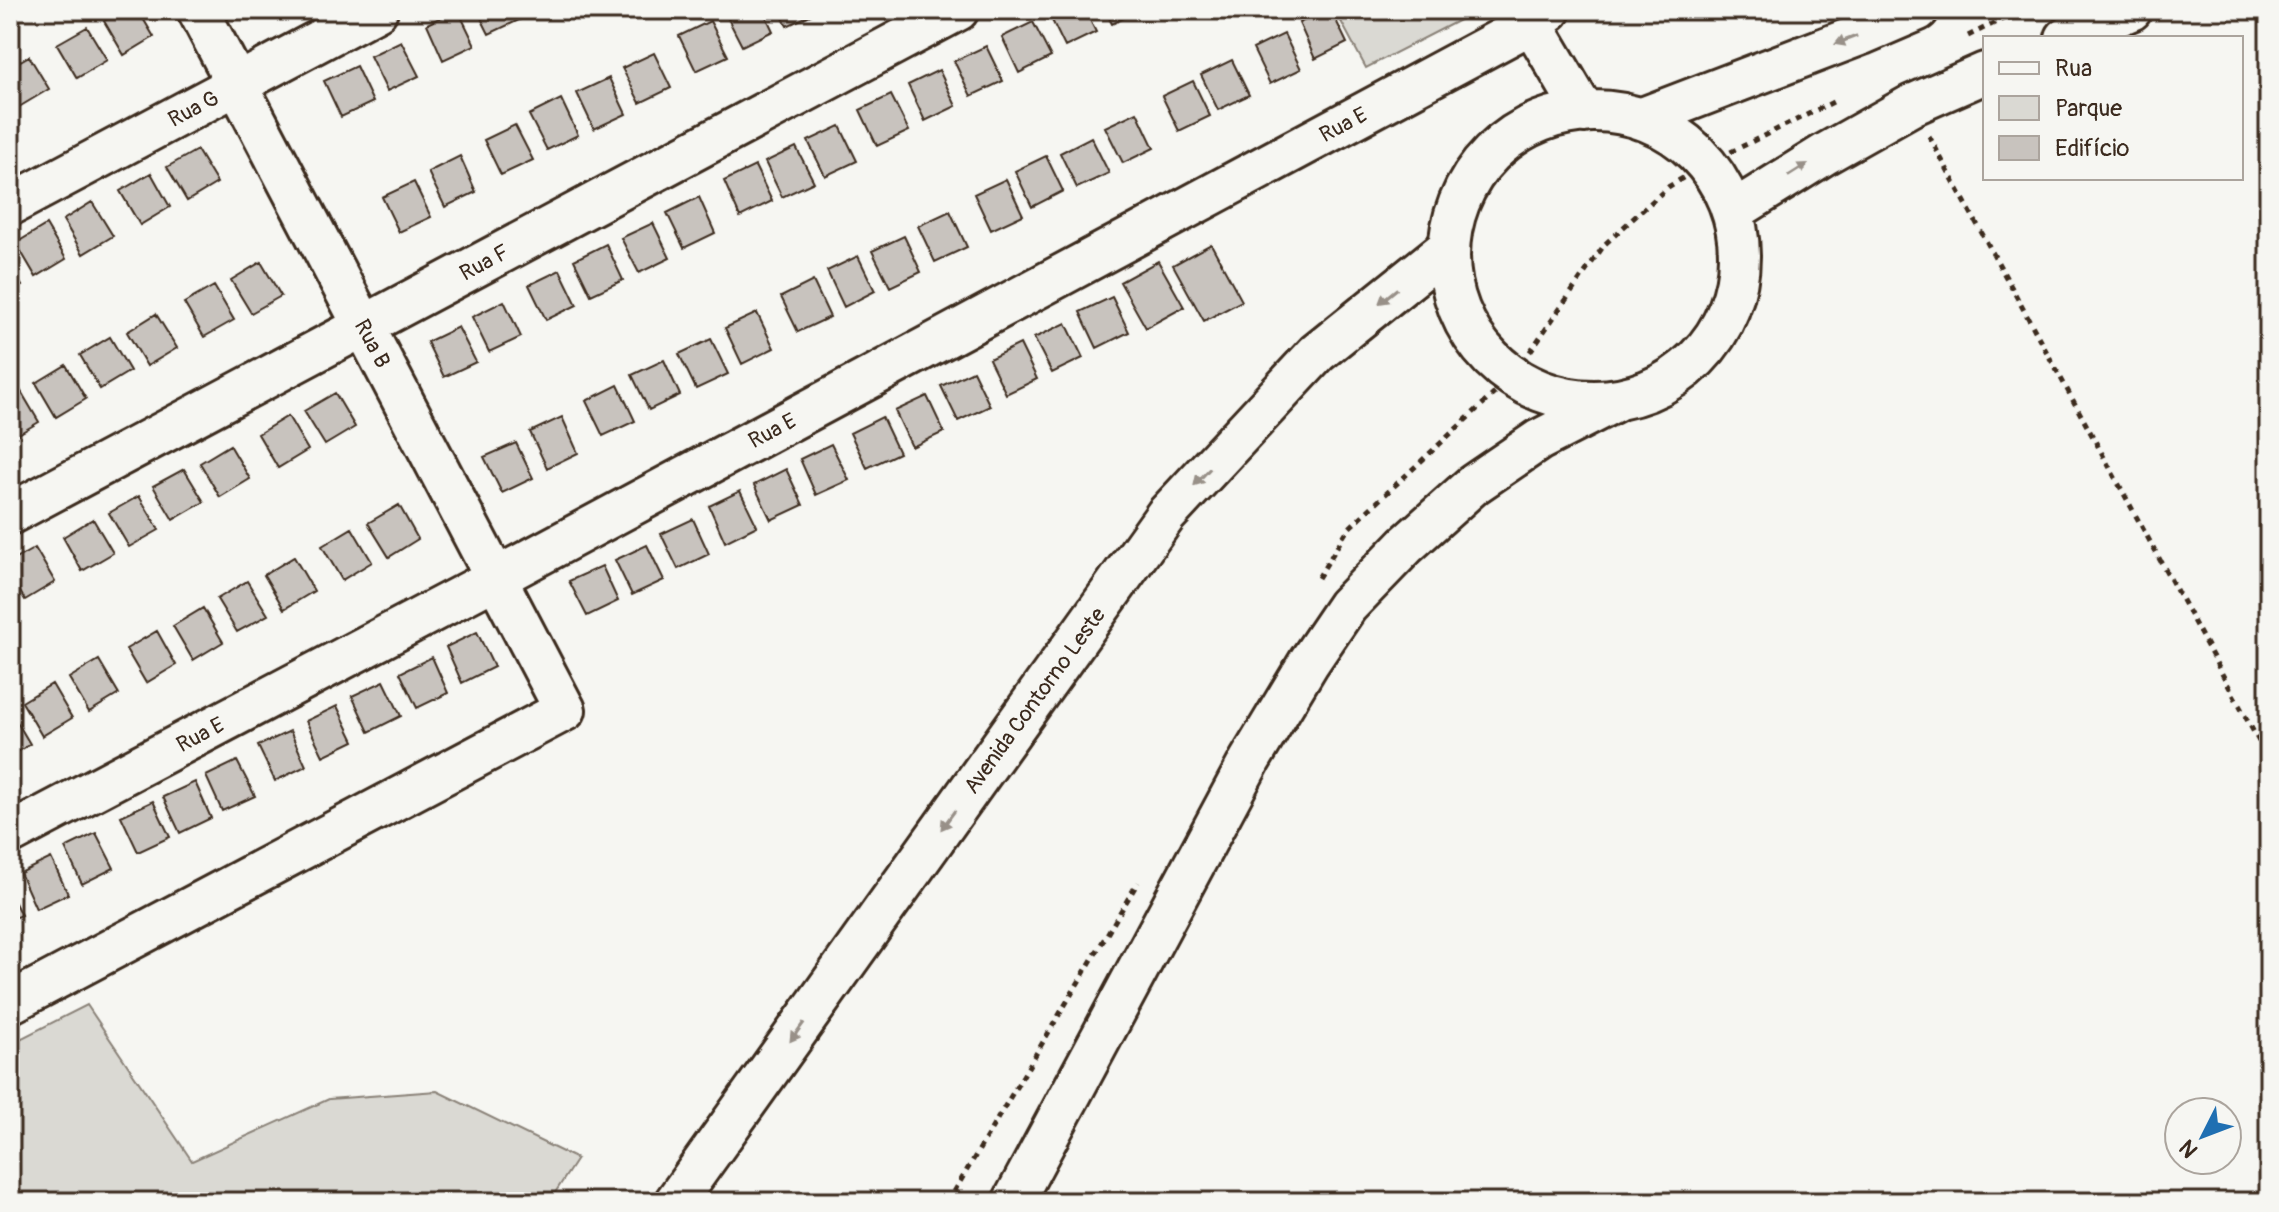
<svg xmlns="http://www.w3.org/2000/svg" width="2279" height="1212" font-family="Pangolin,sans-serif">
<rect width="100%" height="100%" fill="#f6f6f2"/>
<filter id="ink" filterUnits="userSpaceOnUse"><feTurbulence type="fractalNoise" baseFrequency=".0125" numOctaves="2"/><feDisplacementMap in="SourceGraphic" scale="16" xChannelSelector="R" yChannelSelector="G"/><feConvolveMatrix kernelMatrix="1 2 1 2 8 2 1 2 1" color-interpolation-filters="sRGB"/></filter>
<g filter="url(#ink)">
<path fill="#dad9d3" stroke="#8a8278" stroke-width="2" d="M 1335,10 L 1479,10 L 1366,68 Z
M 87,1005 L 192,1161 L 329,1099 L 437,1091 L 577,1159 L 549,1202 L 10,1202 L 10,1044 Z"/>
<path fill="#c8c3be" stroke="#3b2a1e" stroke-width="2" d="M 123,10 L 138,10 L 154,37 L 124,55 L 104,21 Z
M 456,10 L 458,10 L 475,45 L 443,60 L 427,24 Z
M 477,10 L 516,10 L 521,19 L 489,34 Z
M 763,10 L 773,31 L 742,46 L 724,11 Z
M 779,10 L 818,10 L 819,11 L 787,26 Z
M 1051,10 L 1085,10 L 1096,32 L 1065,47 L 1048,12 Z
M 1105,10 L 1141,10 L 1112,24 Z
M 1326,10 L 1331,10 L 1347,43 L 1315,59 L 1299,23 Z
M 710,21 L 728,56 L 696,71 L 679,36 Z
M 1033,22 L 1051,57 L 1019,73 L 1002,37 Z
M 87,27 L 107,60 L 77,78 L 57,44 Z
M 1284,34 L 1301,69 L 1270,84 L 1253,49 Z
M 401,41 L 419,76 L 387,91 L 370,56 Z
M 986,46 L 1003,81 L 971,96 L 954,61 Z
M 654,53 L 671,88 L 640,103 L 622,68 Z
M 29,56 L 49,89 L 19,107 L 10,92 L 10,67 Z
M 1232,60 L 1249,95 L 1218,110 L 1201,75 Z
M 356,66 L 373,102 L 341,117 L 324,81 Z
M 939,70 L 956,106 L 925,121 L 908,85 Z
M 609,78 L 626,114 L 594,129 L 577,93 Z
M 1193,81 L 1210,116 L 1179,131 L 1162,96 Z
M 891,95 L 909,131 L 877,146 L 860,110 Z
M 561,99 L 578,135 L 547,150 L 529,115 Z
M 1137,112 L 1154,148 L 1123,163 L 1105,127 Z
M 515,125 L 533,160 L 501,175 L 484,140 Z
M 840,126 L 857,161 L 825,176 L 808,141 Z
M 1091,137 L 1109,173 L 1077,188 L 1060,153 Z
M 796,147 L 814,182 L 782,197 L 765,162 Z
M 197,150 L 217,183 L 187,201 L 167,167 Z
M 460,156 L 476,192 L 445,207 L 428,172 Z
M 1046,156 L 1063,191 L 1032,207 L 1015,171 Z
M 755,166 L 772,201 L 740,217 L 724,181 Z
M 151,173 L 170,207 L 140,225 L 120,191 Z
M 1006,179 L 1023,215 L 991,230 L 974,194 Z
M 414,182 L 431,217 L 399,232 L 382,197 Z
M 699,197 L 715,233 L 684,248 L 667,213 Z
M 92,202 L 113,236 L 83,254 L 63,220 Z
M 950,211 L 967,247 L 935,262 L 918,226 Z
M 653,223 L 670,258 L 639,273 L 621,238 Z
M 46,225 L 66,259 L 36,277 L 16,243 Z
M 904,236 L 921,272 L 890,287 L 872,251 Z
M 606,244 L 623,280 L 591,295 L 574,260 Z
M 1211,244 L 1242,301 L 1204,321 L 1173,265 Z
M 858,256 L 875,291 L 844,307 L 827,271 Z
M 1158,261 L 1184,307 L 1146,328 L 1120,282 Z
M 261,262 L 281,296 L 251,313 L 231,280 Z
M 10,266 L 22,286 L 10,293 Z
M 560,270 L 577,305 L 546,320 L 529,285 Z
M 813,281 L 830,317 L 798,332 L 781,297 Z
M 214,286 L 234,320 L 204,337 L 184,303 Z
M 1112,297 L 1129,332 L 1097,348 L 1080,312 Z
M 504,301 L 521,337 L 489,352 L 472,317 Z
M 757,313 L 774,348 L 742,364 L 725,328 Z
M 156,314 L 177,348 L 147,366 L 127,332 Z
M 1066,323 L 1083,358 L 1052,373 L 1034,338 Z
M 458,327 L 476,362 L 444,377 L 427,342 Z
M 110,337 L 130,371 L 100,389 L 80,355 Z
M 711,339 L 728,374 L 696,389 L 679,354 Z
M 1020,344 L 1037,379 L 1006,394 L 989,359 Z
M 664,360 L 680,395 L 649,410 L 632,375 Z
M 66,365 L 86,399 L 56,417 L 36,383 Z
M 973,371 L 990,406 L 958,421 L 941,386 Z
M 618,385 L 635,421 L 603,436 L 586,401 Z
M 19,388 L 39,422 L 10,439 L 10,393 Z
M 335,393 L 355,427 L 325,445 L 304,411 Z
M 927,396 L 944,432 L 912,447 L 895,411 Z
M 288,416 L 308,450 L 278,468 L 258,434 Z
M 562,417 L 578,453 L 547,468 L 530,432 Z
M 882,417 L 899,453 L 867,468 L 850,433 Z
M 516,443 L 533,478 L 502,493 L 484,457 Z
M 831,444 L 849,480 L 816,495 L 800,459 Z
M 230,445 L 250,479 L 220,497 L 200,463 Z
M 184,469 L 204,502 L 173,520 L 153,486 Z
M 786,469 L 803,505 L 771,520 L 754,485 Z
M 740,491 L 757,526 L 725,542 L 709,506 Z
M 139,496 L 159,530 L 129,547 L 109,513 Z
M 399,505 L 418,539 L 389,557 L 368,523 Z
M 93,519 L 113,553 L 82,571 L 63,537 Z
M 693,519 L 709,554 L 678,569 L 661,534 Z
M 352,528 L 372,562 L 342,580 L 322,546 Z
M 647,545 L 664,580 L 632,595 L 615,560 Z
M 35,548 L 55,582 L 25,600 L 10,575 L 10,562 Z
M 294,557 L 314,591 L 284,609 L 264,575 Z
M 602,566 L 618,601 L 587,616 L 569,581 Z
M 247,581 L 268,615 L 237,632 L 217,599 Z
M 203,608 L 223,642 L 193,660 L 173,626 Z
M 157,631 L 176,665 L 146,683 L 126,649 Z
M 477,632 L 494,667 L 462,683 L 446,647 Z
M 432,657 L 448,693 L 417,708 L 400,673 Z
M 99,660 L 119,694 L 89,712 L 69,678 Z
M 384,681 L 401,716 L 369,732 L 352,696 Z
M 52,684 L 72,718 L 42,736 L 22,702 Z
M 337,706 L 354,741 L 323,756 L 306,721 Z
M 10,710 L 30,744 L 10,757 Z
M 290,731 L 306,766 L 275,781 L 258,746 Z
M 237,761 L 255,796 L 222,811 L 206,776 Z
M 195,782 L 211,818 L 180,833 L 163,797 Z
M 153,801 L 170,837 L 138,852 L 121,816 Z
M 96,833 L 114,868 L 82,884 L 65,848 Z
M 51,858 L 68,894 L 36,909 L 20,873 Z
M 10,893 L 21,915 L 10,920 Z"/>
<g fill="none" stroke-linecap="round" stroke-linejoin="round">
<g stroke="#3b2a1e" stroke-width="46">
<path id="minor" d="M 1524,10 L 1584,112
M 2066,38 L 2131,10
M1449 256a145 145 0 1 1 290 0a145 145 0 1 1-290 0Z
M 1640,119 L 1862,34 L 1918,10
M 10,205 L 377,10
M 1732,212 L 1825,154 L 1912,105 L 1985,73
M 10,514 L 958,10
M 10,834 L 496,578 L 1532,23 L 1550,10
M 10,1003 L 565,710 L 198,10
M 675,1202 L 1166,515 L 1317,353 L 1449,247
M 1013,1202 L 1250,760 L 1309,662 L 1347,606 L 1406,545 L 1473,485 L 1539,440 L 1617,400"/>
</g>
<path stroke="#3b2a1e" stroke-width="5" stroke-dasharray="6 6" stroke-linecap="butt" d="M 1968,36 L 2021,10
M 1929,136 L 2269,760
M 1318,578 L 1348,529 L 1513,376 L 1605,244 L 1668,187 L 1706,164 L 1837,100
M 948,1202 L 1138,882"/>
<use href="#minor" stroke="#f6f6f2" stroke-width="40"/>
</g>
<defs><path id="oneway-solid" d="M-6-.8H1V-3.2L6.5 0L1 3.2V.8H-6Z" transform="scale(2)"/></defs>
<g fill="#989088">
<use href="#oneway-solid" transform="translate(1846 40) rotate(159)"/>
<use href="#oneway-solid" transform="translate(1798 170) rotate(-32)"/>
<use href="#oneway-solid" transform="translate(1388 296) rotate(141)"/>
<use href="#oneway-solid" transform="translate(1202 477) rotate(133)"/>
<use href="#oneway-solid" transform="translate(948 820) rotate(126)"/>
<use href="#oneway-solid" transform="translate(797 1032) rotate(126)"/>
</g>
</g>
<g text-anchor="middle" stroke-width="6" stroke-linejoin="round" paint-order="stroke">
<g font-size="22" fill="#3b2a1e" stroke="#f6f6f2">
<text transform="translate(193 108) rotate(-28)" y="8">Rua G</text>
<text transform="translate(1343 124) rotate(-28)" y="8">Rua E</text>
<text transform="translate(484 262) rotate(-28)" y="8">Rua F</text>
<text transform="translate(373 343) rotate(62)" y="8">Rua B</text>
<text transform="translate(772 430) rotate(-28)" y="8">Rua E</text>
<text transform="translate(1034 700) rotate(-54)" y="8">Avenida Contorno Leste</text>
<text transform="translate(200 734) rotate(-28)" y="8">Rua E</text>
</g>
</g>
<rect width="2279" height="1212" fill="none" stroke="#f6f6f2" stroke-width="40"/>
<rect x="20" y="20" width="2239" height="1172" fill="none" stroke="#3b2a1e" stroke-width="3" filter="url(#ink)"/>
<rect x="1983" y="36" width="260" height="144" fill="#f6f6f2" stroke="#aba49d" stroke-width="2"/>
<rect x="1999" y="62" width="40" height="12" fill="#f6f6f2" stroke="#aba49d" stroke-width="2"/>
<text x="2055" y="76" font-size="24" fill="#3b2a1e">Rua</text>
<rect x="1999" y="96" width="40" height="24" fill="#dad9d3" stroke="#aba49d" stroke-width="2"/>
<text x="2055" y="116" font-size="24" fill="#3b2a1e">Parque</text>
<rect x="1999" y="136" width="40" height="24" fill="#c8c3be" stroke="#aba49d" stroke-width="2"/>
<text x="2055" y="156" font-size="24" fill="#3b2a1e">Edifício</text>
<g transform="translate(2203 1136) rotate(228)"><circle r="38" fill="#f6f6f2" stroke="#aba49d" stroke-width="2"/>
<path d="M0-6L14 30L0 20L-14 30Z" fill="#1f6fb2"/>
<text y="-12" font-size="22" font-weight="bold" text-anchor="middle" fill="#3b2a1e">N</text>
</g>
</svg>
